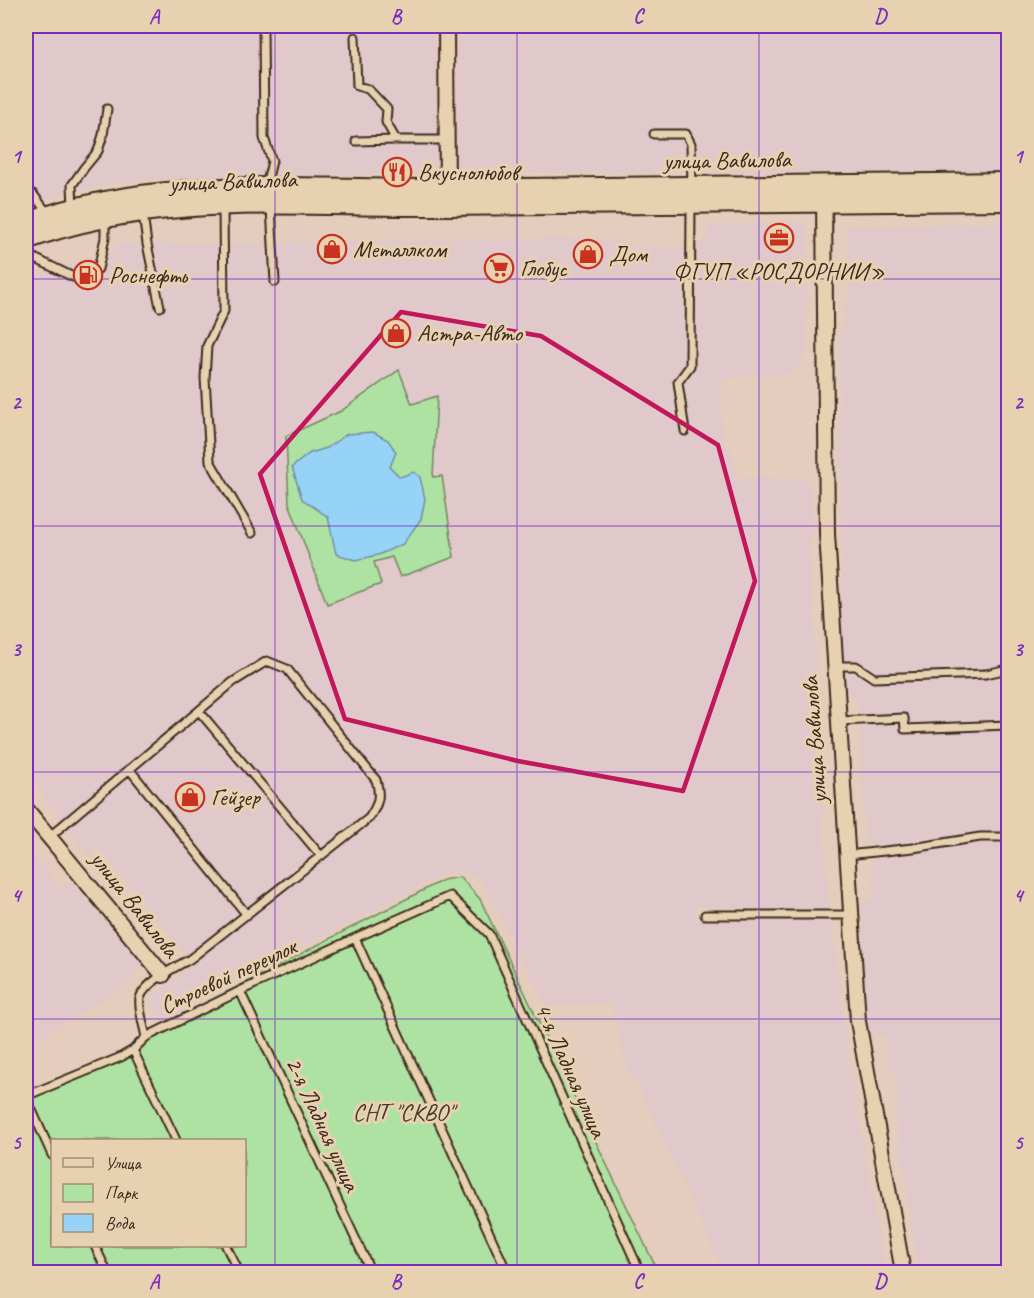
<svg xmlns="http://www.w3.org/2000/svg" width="1034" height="1298" font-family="Caveat,sans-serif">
<rect width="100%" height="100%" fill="#e4cdbc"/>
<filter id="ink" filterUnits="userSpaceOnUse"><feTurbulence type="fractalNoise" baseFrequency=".0167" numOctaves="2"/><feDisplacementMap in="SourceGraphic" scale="12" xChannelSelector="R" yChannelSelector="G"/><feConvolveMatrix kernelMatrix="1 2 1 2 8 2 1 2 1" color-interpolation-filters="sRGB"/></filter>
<g filter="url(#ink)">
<path fill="#e0c8cb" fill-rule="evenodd" d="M 26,26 L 436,26 L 436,173 L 141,179 L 62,193 L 26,207 Z
M 456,26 L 1008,26 L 1008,171 L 457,173 Z
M 807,222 L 806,354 L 792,373 L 737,377 L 720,383 L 722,438 L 734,454 L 736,478 L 806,479 L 810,488 L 814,530 L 808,540 L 822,746 L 817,747 L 829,909 L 695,907 L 695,921 L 830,921 L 849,1061 L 884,1272 L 724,1272 L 633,1074 L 629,1073 L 611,1003 L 547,1007 L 479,876 L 462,872 L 443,874 L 161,1022 L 148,999 L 194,964 L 97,848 L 88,855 L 26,772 L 26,278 L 115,249 L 115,244 L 222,244 L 456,239 L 529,240 L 558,238 L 620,240 L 634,247 L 695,248 L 709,237 L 708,225 ZM 399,370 L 412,404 L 436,397 L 433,477 L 441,476 L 454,557 L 400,577 L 392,556 L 374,562 L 286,437 L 341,411 Z
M 1008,223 L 1008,1272 L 919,1272 L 895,1112 L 895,1105 L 899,1105 L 896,1075 L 887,1066 L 886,1036 L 873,1036 L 867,1033 L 861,904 L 873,899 L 873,847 L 865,842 L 859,700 L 843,689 L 840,337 L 845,320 L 845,300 L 850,300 L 848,227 Z
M 26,847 L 60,889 L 70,881 L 144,966 L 125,984 L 105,998 L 41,1036 L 26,1043 Z"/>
<path fill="#aee2a3" stroke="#748660" stroke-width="1.5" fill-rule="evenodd" d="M 399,370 L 412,404 L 437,396 L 433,477 L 442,476 L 454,557 L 400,577 L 392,557 L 374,562 L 381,584 L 327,604 L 289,503 L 286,436 L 341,411 Z
M 460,877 L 480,899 L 658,1272 L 26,1272 L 26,1094 L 121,1056 L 148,1033 L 443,880 ZM 52,1140 L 244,1140 L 244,1246 L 52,1246 Z"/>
<path fill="#96d3f7" stroke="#728fa0" stroke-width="1.5" d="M 373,432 L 388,440 L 396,452 L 390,467 L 400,477 L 414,472 L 420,477 L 425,499 L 421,519 L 403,544 L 378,555 L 356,560 L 336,554 L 328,517 L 302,499 L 292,467 L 310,453 L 327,448 L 347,434 Z"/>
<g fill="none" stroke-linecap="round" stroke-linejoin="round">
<g stroke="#3b2a1e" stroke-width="11">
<path id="lane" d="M 263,26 L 264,138 L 272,161 L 266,186
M 355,37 L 357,86 L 368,89 L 387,109 L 386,122 L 396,140 L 446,140
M 654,134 L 686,134 L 691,144 L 692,186
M 356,141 L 396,140
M 26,193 L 33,194 L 49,215
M 223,206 L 224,311 L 207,346 L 205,378 L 210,461 L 252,533
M 73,207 L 72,185 L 84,168 L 98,151 L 103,135 L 107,109
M 271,207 L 275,282
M 143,214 L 147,244 L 160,307
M 26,254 L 73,277 L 98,269 L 105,238 L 105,220
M 685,431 L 678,382 L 690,366 L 691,205
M 835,666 L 856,666 L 874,678 L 986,674 L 1008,669
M 199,711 L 321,856
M 839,721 L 904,718 L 905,729 L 1008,725
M 130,770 L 247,915
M 49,837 L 233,682 L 267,661 L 287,669 L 376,780 C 381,796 378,805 369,818 L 190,959 C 176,967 145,982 140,998 C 138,1007 144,1027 146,1037
M 847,855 L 913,848 L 980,837 L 1008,837
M 705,915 L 851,915
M 355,938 L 507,1272
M 240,991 L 371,1272
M 133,1050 L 176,1140
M 26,1096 L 121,1057 L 133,1050 L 146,1037 L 240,991 L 355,938 L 450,896 L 489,934 L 640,1272
M 26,1097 L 52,1155
M 95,1246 L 107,1272
M 226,1246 L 239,1272"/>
</g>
<g stroke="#3b2a1e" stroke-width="18">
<path id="street" d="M 446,26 L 447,197
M 824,200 L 827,534 L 858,1021 L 903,1272
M 26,809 L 163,975"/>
</g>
<g stroke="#3b2a1e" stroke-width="24">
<path id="primary" d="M 26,224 C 159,174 308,191 448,190 C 635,188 822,184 1008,183
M 26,239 C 155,191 298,206 433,205 C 625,204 817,200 1008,200"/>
</g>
<use href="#lane" stroke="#e7d1b0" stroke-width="7"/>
<use href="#street" stroke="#e7d1b0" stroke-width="14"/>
<use href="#primary" stroke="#e7d1b0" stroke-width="20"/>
</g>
</g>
<path fill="none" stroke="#c2185b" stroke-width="4.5" stroke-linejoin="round" d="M 401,312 L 541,336 L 718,445 L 755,581 L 683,791 L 518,761 L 345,719 L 260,474 Z"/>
<path fill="none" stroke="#7b2cbf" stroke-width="1.5" stroke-opacity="0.55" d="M 275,26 L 275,1272M 517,26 L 517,1272M 759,26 L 759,1272M 26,279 L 1008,279M 26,526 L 1008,526M 26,772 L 1008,772M 26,1019 L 1008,1019"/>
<defs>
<g id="restaurant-ring" transform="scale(1.5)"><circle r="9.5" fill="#e7d1b0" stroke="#c8321e" stroke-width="1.5"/><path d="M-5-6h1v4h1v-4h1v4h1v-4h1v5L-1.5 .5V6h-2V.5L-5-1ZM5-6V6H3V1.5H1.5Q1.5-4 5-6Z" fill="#c8321e"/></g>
<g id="office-ring" transform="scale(1.5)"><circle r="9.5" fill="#e7d1b0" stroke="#c8321e" stroke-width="1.5"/><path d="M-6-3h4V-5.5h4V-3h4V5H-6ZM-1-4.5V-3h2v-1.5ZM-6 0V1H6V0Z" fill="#c8321e"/></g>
<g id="shop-ring" transform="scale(1.5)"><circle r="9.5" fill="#e7d1b0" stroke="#c8321e" stroke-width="1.5"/><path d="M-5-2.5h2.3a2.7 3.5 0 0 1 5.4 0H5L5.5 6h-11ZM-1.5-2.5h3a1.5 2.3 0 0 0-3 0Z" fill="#c8321e"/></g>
<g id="supermarket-ring" transform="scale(1.5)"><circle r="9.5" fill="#e7d1b0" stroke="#c8321e" stroke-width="1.5"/><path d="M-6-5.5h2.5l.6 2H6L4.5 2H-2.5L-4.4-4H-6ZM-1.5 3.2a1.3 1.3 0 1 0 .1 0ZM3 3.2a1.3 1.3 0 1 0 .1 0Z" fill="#c8321e"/></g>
<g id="fuel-ring" transform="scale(1.5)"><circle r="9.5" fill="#e7d1b0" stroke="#c8321e" stroke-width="1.5"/><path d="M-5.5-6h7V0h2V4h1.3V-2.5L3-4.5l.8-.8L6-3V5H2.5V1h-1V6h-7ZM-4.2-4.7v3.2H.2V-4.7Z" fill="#c8321e"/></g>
</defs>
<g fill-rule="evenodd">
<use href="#restaurant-ring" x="397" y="172"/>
<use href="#office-ring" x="779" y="238"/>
<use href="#shop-ring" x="332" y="249"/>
<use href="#shop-ring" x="588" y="254"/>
<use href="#supermarket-ring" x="499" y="268"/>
<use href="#fuel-ring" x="88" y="275"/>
<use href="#shop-ring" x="396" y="333"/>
<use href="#shop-ring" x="190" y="797"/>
</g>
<g text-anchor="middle" stroke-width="6" stroke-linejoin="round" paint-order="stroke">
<g font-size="24" fill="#3b2a1e" stroke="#e7d1b0">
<text transform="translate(727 160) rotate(-1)" y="8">улица Вавилова</text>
<text transform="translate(233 181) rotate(-2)" y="8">улица Вавилова</text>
<text transform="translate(814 740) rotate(-94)" y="8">улица Вавилова</text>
<text transform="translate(135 904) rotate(52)" y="8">улица Вавилова</text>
<text transform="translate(228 976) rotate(-25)" y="8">Строевой переулок</text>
<text transform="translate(571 1070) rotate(66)" y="8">4-я Ладная улица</text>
<text transform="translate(323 1124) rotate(65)" y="8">2-я Ладная улица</text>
</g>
<g font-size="24" fill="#3b2a1e" stroke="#e7d1b0" text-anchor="start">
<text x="418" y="180">Вкуснолюбов</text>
<text x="353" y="257">Металлком</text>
<text x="609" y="262">Дом</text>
<text x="520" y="276">Глобус</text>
<text x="779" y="279" text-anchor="middle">ФГУП «РОСДОРНИИ»</text>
<text x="109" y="283">Роснефть</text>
<text x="417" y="341">Астра-Авто</text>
<text x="211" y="805">Гейзер</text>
</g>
<g font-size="24" fill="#463c2b" stroke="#e7d1b0">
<text x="403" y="1120">СНТ "СКВО"</text>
</g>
</g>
<rect width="1034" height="1298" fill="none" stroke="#e7d1b0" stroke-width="66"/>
<rect x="51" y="1139" width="195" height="108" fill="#e7d1b0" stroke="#a28e76" stroke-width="1.5"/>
<rect x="63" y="1158" width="30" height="9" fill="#e7d1b0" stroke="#a28e76" stroke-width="1.5"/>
<text x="105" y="1169" font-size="18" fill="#3b2a1e">Улица</text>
<rect x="63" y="1184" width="30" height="18" fill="#aee2a3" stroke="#a28e76" stroke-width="1.5"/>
<text x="105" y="1199" font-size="18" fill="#3b2a1e">Парк</text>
<rect x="63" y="1214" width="30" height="18" fill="#96d3f7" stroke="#a28e76" stroke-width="1.5"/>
<text x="105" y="1229" font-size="18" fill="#3b2a1e">Вода</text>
<rect x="33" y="33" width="968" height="1232" fill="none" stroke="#7b2cbf" stroke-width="2"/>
<g font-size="20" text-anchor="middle" font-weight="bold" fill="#7b2cbf">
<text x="154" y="23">A</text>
<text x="396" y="23">B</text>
<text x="638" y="23">C</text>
<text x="880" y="23">D</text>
<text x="16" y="163">1</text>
<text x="1018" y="163">1</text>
<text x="16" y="409">2</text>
<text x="1018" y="409">2</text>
<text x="16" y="656">3</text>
<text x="1018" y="656">3</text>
<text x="16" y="902">4</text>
<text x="1018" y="902">4</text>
<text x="16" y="1149">5</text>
<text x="1018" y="1149">5</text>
<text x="154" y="1288">A</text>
<text x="396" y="1288">B</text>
<text x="638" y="1288">C</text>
<text x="880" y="1288">D</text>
</g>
</svg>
